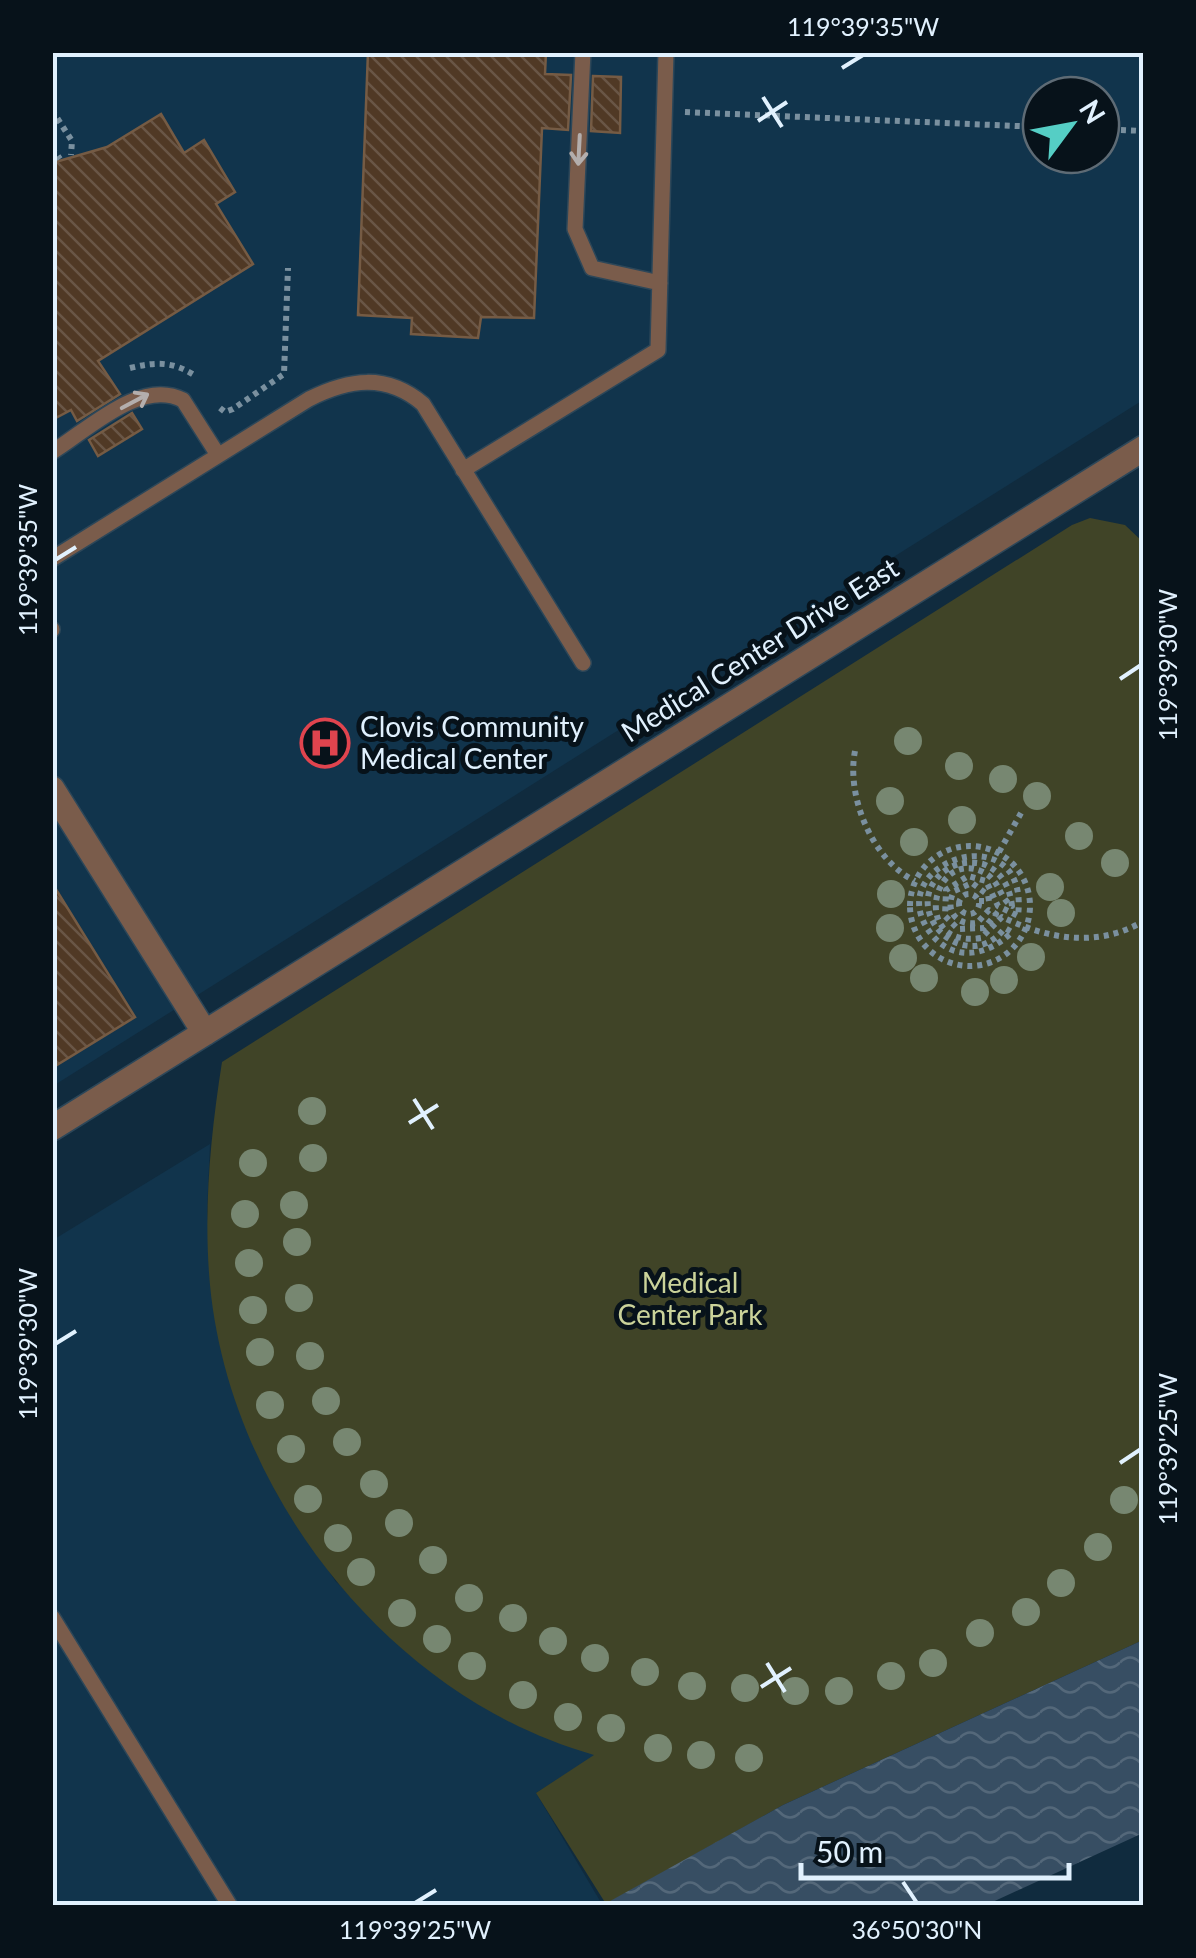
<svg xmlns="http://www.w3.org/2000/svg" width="1196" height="1958" font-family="Lato,sans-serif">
<defs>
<pattern id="water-waves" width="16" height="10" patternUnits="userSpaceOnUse" patternTransform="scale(2.5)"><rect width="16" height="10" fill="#374e63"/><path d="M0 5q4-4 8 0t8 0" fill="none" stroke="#54687a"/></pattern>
<pattern id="building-back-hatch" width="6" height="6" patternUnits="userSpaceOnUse" patternTransform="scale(2.5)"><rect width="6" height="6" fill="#503925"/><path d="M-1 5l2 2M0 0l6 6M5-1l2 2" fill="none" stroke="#695646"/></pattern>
</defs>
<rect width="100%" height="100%" fill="#102b3e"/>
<path fill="#11344c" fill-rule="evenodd" d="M 53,53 L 1143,53 L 1143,400 L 53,1086 ZM 1041,95 L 1101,95 L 1101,155 L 1041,155 Z
M 210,1144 L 207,1211 L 218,1331 L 231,1385 L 276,1492 L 336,1582 L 527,1730 L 596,1755 L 536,1793 L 603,1906 L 53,1906 L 53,1240 Z"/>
<path fill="#404427" d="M 1090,518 L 1125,525 L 1144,543 L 1143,1640 L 783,1805 L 606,1904 L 536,1793 L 594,1755 C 387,1697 224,1487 209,1273 C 204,1202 211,1132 222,1062 L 1072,525 Z"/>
<path fill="url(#water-waves)" d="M 1143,1640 L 1143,1833 L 986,1905 L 603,1905 L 783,1805 Z"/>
<path fill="url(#building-back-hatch)" stroke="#755b44" stroke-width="2.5" d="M 368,52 L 546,52 L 545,74 L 571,75 L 568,130 L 542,128 L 534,318 L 481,317 L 478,338 L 411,334 L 412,318 L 358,315 Z
M 593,76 L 621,77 L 620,133 L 591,131 Z
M 161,114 L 184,153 L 204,140 L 235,192 L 216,204 L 253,264 L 98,361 L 120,394 L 77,421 L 71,410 L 52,420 L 52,163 L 107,147 Z
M 132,413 L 142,429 L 98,456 L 89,440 Z
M 52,883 L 135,1017 L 52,1068 Z"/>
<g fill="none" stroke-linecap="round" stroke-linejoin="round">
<g stroke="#2d4759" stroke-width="18">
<path id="service" d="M 583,52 L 575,229 L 592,268 L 660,283
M 52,452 C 88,430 140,378 183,400 L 218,455
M 463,470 L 658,350 L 666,52
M 52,559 L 309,399 C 349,379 386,373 423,404 L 583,663
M 52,629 L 52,630
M 52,1617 L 230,1906"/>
</g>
<g stroke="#2d4759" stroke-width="28">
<path id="minor" d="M 52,789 L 205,1033
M 52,1128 L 1144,448"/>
</g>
<path stroke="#7a909f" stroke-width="6" stroke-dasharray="5 5" stroke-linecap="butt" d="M 52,110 L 72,141 L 71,155
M 685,112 L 1041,127
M 1101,129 L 1144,131
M 52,148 L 60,159
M 130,368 C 155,362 172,361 194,375
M 220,408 L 225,412 L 233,409 L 284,374 L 288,268
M 855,751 C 846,796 872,860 915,881
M910 906a60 60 0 1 1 120 0a60 60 0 1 1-120 0Z
M 999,852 L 1021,813
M959 904a10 10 0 1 1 20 0a10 10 0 1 1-20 0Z
M 979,901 L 989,901 L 988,895 L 972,883 L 954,891 C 944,910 956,926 977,923 L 989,910 L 996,914 L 984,928 L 958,929 L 945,916 L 946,890 L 968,876 L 986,881 L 998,906 L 1018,916 C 1031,810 874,863 932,935 C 955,963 989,955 1012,932 L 1005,928 C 965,980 894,907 946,870 C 956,863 970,861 983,864 C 1002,871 1010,888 1012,906 C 999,898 1000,880 983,872 C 932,848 910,949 981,938 L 1002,917 C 1048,939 1096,948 1142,922"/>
<use href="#service" stroke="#7a5c4b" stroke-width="15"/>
<use href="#minor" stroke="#7a5c4b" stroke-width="25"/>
</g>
<g fill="#778771">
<circle cx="908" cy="741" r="14"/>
<circle cx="959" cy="766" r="14"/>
<circle cx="1003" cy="779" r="14"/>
<circle cx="1037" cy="796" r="14"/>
<circle cx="890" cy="801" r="14"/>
<circle cx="962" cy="820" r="14"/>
<circle cx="1079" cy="836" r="14"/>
<circle cx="914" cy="842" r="14"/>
<circle cx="1115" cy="863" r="14"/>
<circle cx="1050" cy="887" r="14"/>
<circle cx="891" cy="894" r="14"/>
<circle cx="1061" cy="913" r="14"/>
<circle cx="890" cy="928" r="14"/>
<circle cx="1031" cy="957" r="14"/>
<circle cx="903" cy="958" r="14"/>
<circle cx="924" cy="978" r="14"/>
<circle cx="1004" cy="980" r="14"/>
<circle cx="975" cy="992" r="14"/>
<circle cx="312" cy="1111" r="14"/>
<circle cx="313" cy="1158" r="14"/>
<circle cx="253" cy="1163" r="14"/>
<circle cx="294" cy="1205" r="14"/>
<circle cx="245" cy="1214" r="14"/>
<circle cx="297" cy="1242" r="14"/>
<circle cx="249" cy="1263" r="14"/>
<circle cx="299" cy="1298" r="14"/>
<circle cx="253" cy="1310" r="14"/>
<circle cx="260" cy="1352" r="14"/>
<circle cx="310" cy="1356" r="14"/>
<circle cx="326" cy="1401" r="14"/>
<circle cx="270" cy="1405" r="14"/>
<circle cx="347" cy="1442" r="14"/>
<circle cx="291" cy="1449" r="14"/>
<circle cx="374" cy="1484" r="14"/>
<circle cx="308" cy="1499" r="14"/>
<circle cx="1124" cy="1500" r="14"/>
<circle cx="399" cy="1523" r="14"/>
<circle cx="338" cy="1538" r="14"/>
<circle cx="1098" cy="1547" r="14"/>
<circle cx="433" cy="1560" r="14"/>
<circle cx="361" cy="1572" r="14"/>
<circle cx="1061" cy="1583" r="14"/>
<circle cx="469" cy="1598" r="14"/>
<circle cx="1026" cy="1612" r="14"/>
<circle cx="402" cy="1613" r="14"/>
<circle cx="513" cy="1618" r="14"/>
<circle cx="980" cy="1633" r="14"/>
<circle cx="437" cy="1639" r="14"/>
<circle cx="553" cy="1641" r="14"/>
<circle cx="595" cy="1658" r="14"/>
<circle cx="933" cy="1663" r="14"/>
<circle cx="472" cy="1666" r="14"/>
<circle cx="645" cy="1672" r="14"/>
<circle cx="891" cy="1676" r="14"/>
<circle cx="692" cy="1686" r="14"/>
<circle cx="745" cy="1688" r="14"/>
<circle cx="795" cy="1691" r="14"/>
<circle cx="839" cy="1691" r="14"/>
<circle cx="523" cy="1695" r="14"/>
<circle cx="568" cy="1717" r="14"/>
<circle cx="611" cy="1728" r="14"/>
<circle cx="658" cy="1748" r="14"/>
<circle cx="701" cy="1755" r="14"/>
<circle cx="749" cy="1758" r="14"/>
</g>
<defs><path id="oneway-shaft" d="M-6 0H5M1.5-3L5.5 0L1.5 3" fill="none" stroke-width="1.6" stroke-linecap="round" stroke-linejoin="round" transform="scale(2.5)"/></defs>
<g stroke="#b3aead">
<use href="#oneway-shaft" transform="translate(579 150) rotate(93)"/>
<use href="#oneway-shaft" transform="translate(135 401) rotate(-28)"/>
</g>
<path fill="none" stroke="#e1f1fe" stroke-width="4" d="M 842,68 L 863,55M 763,97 L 782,127M 758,121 L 787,102M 55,560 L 76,547M 1120,679 L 1141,665M 414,1099 L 433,1129M 409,1123 L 438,1105M 55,1344 L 76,1331M 1120,1463 L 1141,1449M 767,1663 L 785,1692M 761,1687 L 791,1668M 903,1882 L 917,1903M 415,1903 L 436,1890"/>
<defs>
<g id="hospital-ring" transform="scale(2.5)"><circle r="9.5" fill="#07121a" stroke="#e0444e" stroke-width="1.5"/><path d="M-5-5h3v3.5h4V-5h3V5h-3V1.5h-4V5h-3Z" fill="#e0444e"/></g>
</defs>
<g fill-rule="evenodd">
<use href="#hospital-ring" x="325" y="743"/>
</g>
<g text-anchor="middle" stroke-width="10" stroke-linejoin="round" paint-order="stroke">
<g font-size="28" fill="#e1f1fe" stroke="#07121a">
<text transform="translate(760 650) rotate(-32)" y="10">Medical Center Drive East</text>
</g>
<g font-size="28" fill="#e1f1fe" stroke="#07121a" text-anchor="start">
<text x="360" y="737">Clovis Community<tspan x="360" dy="32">Medical Center</tspan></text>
</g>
<g font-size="28" fill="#cbd39a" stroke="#07121a">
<text x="690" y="1293">Medical<tspan x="690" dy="32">Center Park</tspan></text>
</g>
</g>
<rect width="1196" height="1958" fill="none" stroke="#07121a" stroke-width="110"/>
<g transform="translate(1071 125) rotate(58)"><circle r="48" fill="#07121a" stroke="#5e6b75" stroke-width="2.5"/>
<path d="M0-8L18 38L0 25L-18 38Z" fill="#55cec5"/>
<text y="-15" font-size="28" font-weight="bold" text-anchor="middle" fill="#e1f1fe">N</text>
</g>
<path d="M801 1863v15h268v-15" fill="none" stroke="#e1f1fe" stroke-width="5"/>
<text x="816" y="1863" font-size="30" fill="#e1f1fe" stroke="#07121a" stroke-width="8" paint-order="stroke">50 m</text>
<rect x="55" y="55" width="1086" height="1848" fill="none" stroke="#e1f1fe" stroke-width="4"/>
<g font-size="25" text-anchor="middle" fill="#e1f1fe">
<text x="863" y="36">119°39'35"W</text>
<text transform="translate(28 560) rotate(-90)" y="9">119°39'35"W</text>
<text transform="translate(1168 665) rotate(-90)" y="9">119°39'30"W</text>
<text transform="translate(28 1344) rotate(-90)" y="9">119°39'30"W</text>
<text transform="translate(1168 1449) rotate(-90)" y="9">119°39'25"W</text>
<text x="415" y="1939">119°39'25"W</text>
<text x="917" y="1939">36°50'30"N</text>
</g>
</svg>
